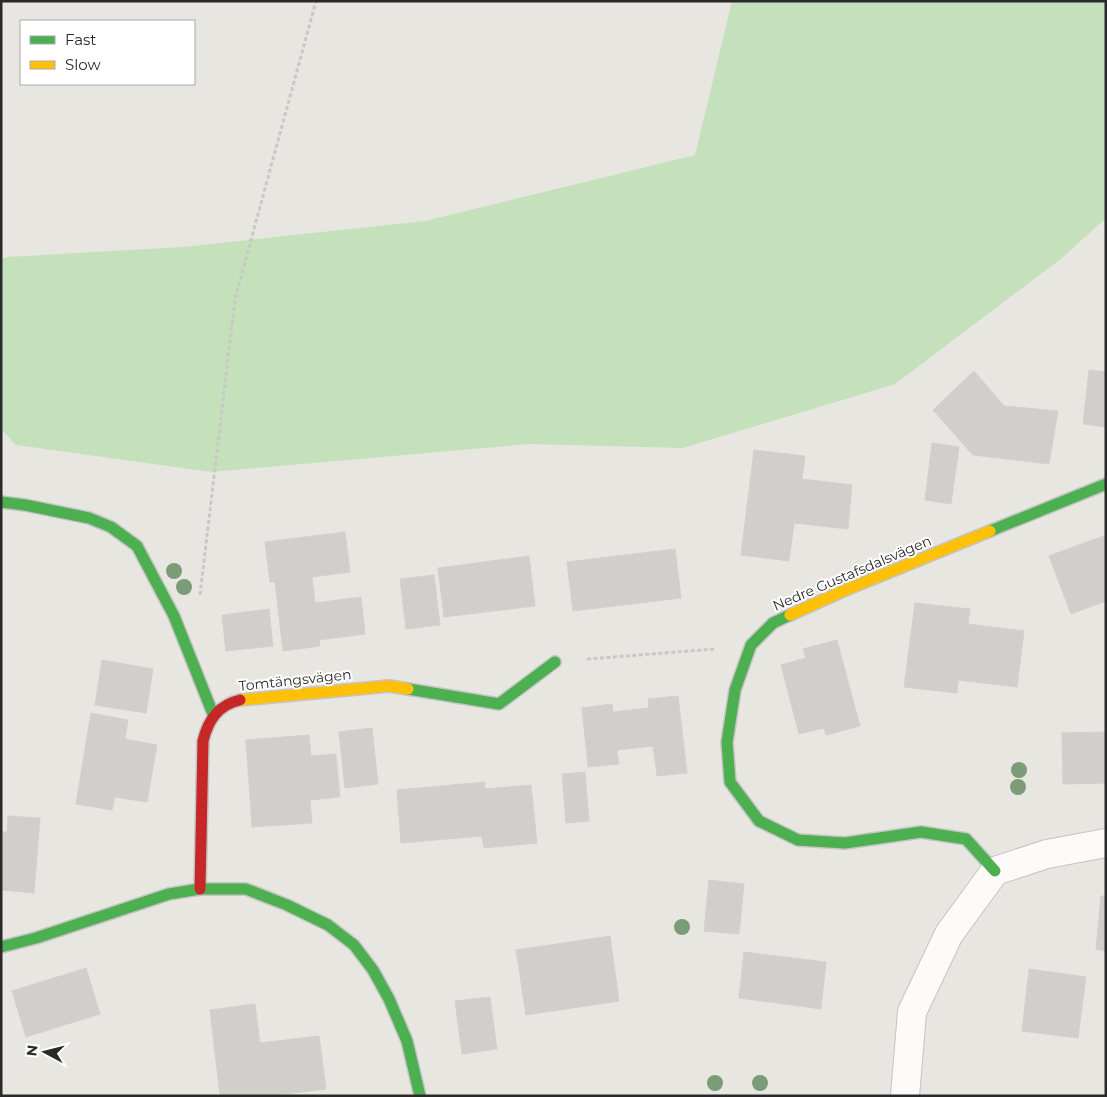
<svg xmlns="http://www.w3.org/2000/svg" width="1107" height="1097" font-family="Montserrat,sans-serif">
<rect width="100%" height="100%" fill="#e8e6e0"/>
<path fill="#c5e1bc" d="M 732,1 L 1106,1 L 1106,218 L 1062,258 L 895,384 L 683,448 L 529,444 L 211,472 L 16,445 L 1,429 L 1,259 L 7,257 L 183,247 L 425,221 L 695,155 Z"/>
<path fill="#d1cfcb" stroke="#d3d1cc" d="M 1089,370 L 1106,372 L 1106,427 L 1083,424 Z
M 974,371 L 1004,406 L 1058,411 L 1049,464 L 973,455 L 933,410 Z
M 932,443 L 959,447 L 951,504 L 925,500 Z
M 754,450 L 805,456 L 802,479 L 852,485 L 848,529 L 794,523 L 789,561 L 741,555 Z
M 345,532 L 350,572 L 312,577 L 315,603 L 361,597 L 365,634 L 319,640 L 320,646 L 283,651 L 275,582 L 270,582 L 265,542 Z
M 1106,535 L 1106,601 L 1071,614 L 1049,556 Z
M 675,549 L 681,598 L 573,611 L 567,562 Z
M 529,556 L 535,606 L 444,617 L 438,568 Z
M 434,575 L 440,625 L 406,629 L 400,579 Z
M 915,603 L 970,609 L 968,624 L 1024,631 L 1017,687 L 958,680 L 957,693 L 904,687 Z
M 269,609 L 273,646 L 226,651 L 222,615 Z
M 837,640 L 860,726 L 826,735 L 824,728 L 799,734 L 781,665 L 806,658 L 803,649 Z
M 102,660 L 153,669 L 146,713 L 95,705 Z
M 678,696 L 687,773 L 657,776 L 653,746 L 617,750 L 619,764 L 588,767 L 582,708 L 612,704 L 613,712 L 649,708 L 648,699 Z
M 91,713 L 128,720 L 125,739 L 157,745 L 147,802 L 115,797 L 112,810 L 76,804 Z
M 372,728 L 378,784 L 345,788 L 339,732 Z
M 1106,732 L 1106,783 L 1063,784 L 1062,733 Z
M 309,735 L 311,756 L 336,754 L 340,797 L 310,800 L 312,823 L 252,827 L 246,740 Z
M 585,772 L 589,821 L 566,823 L 562,774 Z
M 485,782 L 485,789 L 531,785 L 537,843 L 484,848 L 482,836 L 401,843 L 397,790 Z
M 8,816 L 40,818 L 34,893 L 2,890 L 1,832 L 7,832 Z
M 709,880 L 744,884 L 739,934 L 704,931 Z
M 1101,896 L 1106,896 L 1106,951 L 1096,949 Z
M 610,936 L 619,1001 L 526,1015 L 516,950 Z
M 744,952 L 826,962 L 821,1009 L 739,998 Z
M 86,968 L 100,1014 L 26,1037 L 12,991 Z
M 1029,969 L 1086,977 L 1078,1038 L 1022,1031 Z
M 490,997 L 497,1049 L 462,1054 L 455,1001 Z
M 255,1004 L 260,1043 L 319,1036 L 326,1089 L 267,1096 L 220,1096 L 210,1010 Z"/>
<g fill="none" stroke-linecap="round" stroke-linejoin="round">
<g stroke="#c5c4c4" stroke-width="30">
<path id="street" d="M 905,1096 L 912,1012 L 949,934 L 995,871 L 1047,854 L 1106,843"/>
</g>
<g stroke="#c5c4c4" stroke-width="14">
<path id="fast" d="M 1,502 L 25,505 L 89,518 L 111,527 L 137,546 L 174,616 L 213,714
M 990,531 L 1106,484
M 790,615 L 773,623 L 751,645 L 735,690 L 727,742 L 730,782 L 759,821 L 798,840 L 845,843 L 921,832 L 966,839 L 995,871
M 408,689 L 499,704 L 555,662
M 1,947 L 36,938 L 169,894 L 200,889 L 246,889 L 287,905 L 328,925 L 354,945 L 373,970 L 389,999 L 407,1041 L 420,1096"/>
</g>
<g stroke="#c5c4c4" stroke-width="14">
<path id="slow" d="M 790,615 L 843,591 L 990,531
M 240,700 L 389,686 L 408,689"/>
</g>
<g stroke="#c5c4c4" stroke-width="14">
<path id="jam" d="M 200,889 L 203,741 C 208,720 218,705 240,700"/>
</g>
<path stroke="#c8c8c7" stroke-width="3" stroke-dasharray="4 2.5" stroke-linecap="butt" d="M 200,595 L 235,299 L 316,1
M 587,659 L 715,649"/>
<use href="#street" stroke="#fcfbfa" stroke-width="28"/>
<use href="#fast" stroke="#4caf50" stroke-width="11"/>
<use href="#slow" stroke="#ffc107" stroke-width="11"/>
<use href="#jam" stroke="#c62828" stroke-width="11"/>
</g>
<g fill="#7b9c76">
<circle cx="174" cy="571" r="8"/>
<circle cx="184" cy="587" r="8"/>
<circle cx="1019" cy="770" r="8"/>
<circle cx="1018" cy="787" r="8"/>
<circle cx="682" cy="927" r="8"/>
<circle cx="715" cy="1083" r="8"/>
<circle cx="760" cy="1083" r="8"/>
</g>
<g text-anchor="middle" stroke-width="4" stroke-linejoin="round" paint-order="stroke">
<g font-size="14" fill="#2a2a2a" stroke="#fff">
<text transform="translate(852 573) rotate(-23)" y="5">Nedre Gustafsdalsvägen</text>
<text transform="translate(295 680) rotate(-6)" y="5">Tomtängsvägen</text>
</g>
</g>
<rect width="1107" height="1097" fill="none" stroke="#2a2a2a" stroke-width="5"/>
<rect x="20" y="20" width="175" height="65" fill="#ffffff" stroke="#aaaaaa"/>
<rect x="30" y="36" width="25" height="8" fill="#4caf50" stroke="#aaaaaa"/>
<text x="65" y="45" font-size="15" fill="#2a2a2a">Fast</text>
<rect x="30" y="61" width="25" height="8" fill="#ffc107" stroke="#aaaaaa"/>
<text x="65" y="70" font-size="15" fill="#2a2a2a">Slow</text>
<g transform="translate(45 1052) rotate(277)" stroke="#ffffff" stroke-width="4" paint-order="stroke">
<path d="M0-4L9 19L0 12L-9 19Z" fill="#2a2a2a"/>
<text y="-8" font-size="14" font-weight="bold" text-anchor="middle" fill="#2a2a2a">N</text>
</g>
</svg>
